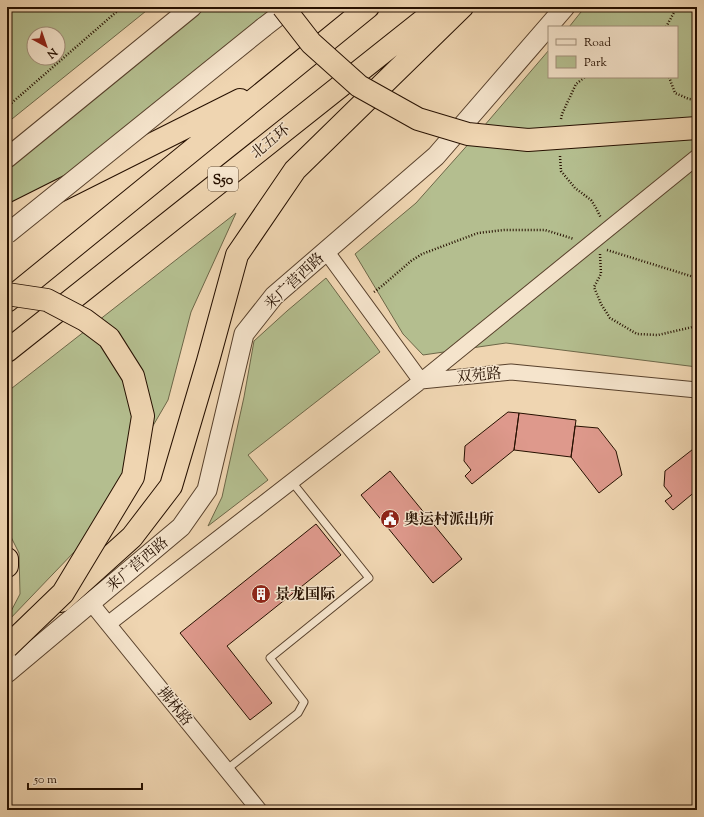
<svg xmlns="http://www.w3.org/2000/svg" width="704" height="817" font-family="'Sorts Mill Goudy','Noto Serif SC',serif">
<rect width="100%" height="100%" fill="#efd5b1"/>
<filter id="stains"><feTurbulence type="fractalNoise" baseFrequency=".005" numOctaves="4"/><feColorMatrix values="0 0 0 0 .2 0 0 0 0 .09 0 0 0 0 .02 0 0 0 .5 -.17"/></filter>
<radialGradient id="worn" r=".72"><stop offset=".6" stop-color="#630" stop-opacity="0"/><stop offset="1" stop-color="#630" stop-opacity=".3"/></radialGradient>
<path fill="#b4be8f" stroke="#6d6748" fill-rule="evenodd" d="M 7,7 L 151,7 L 7,123 ZM 34,34 L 58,34 L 58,58 L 34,58 Z
M 206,7 L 279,7 L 7,227 L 7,166 Z
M 585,7 L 697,7 L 697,367 L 506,343 L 423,355 L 403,334 L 355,254 L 416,203 L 472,140 L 549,50 L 549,77 L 677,77 L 677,27 L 569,27 Z
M 236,213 L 191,312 L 168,400 L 122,479 L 76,550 L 7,622 L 7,619 L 20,594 L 19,553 L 7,529 L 7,392 Z
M 326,278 L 380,352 L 248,455 L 268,480 L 208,526 L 222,497 L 244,397 L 254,341 L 287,311 Z"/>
<path fill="#de998c" stroke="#261000" d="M 508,412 L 519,413 L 514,450 L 472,484 L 465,476 L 471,470 L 464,461 L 465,446 Z
M 519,413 L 576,420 L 571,457 L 514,450 Z
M 575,426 L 598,428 L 616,451 L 622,475 L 599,493 L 571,457 Z
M 697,446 L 697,490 L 673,510 L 665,501 L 672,496 L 664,486 L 665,471 Z
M 390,471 L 462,559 L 433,583 L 361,495 Z
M 316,524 L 341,555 L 227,646 L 272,703 L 250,720 L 180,633 Z"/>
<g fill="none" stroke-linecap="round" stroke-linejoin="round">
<g stroke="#58412c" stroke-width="9">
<path id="service" d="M 226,770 L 298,713 L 304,702 L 270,658 L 369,578 L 292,482"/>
</g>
<g stroke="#58412c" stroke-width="17">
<path id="minor" d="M 326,251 L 421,381 L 511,372 L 697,390
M 91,603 L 259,810
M 108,624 L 421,381 L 697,157"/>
</g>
<g stroke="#58412c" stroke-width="21">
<path id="tertiary" d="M 264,27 L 290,7
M 7,158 L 192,7
M 7,673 L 181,527 L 207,490 L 244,334 L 274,296 L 436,156 L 565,7"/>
</g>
<g stroke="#261000" stroke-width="24">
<path id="motorway" d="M 7,217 L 240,100
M 7,301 L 368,7
M 7,351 L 440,7
M 7,559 L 7,566
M 61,601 L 132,537 L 171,486 L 208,361 L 237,255 L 295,170 L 462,7"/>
</g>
<path stroke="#261000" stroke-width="2.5" stroke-dasharray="1 2" stroke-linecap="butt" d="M 666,27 L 677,7
M 669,77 L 675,93 L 689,99 L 697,100
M 7,107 L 122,7
M 561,119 L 562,114 L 576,84 L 585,77
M 560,156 L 561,171 L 575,188 L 591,200 L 596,208 L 601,218
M 607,250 L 697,278
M 600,254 L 601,274 L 594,287 L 601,304 L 610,318 L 637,334 L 658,335 L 697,326
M 374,292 L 382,286 L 411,261 L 422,254 L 478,233 L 504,230 L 545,230 L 574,239"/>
<use href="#service" stroke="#f5e4cc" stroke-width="7"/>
<use href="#minor" stroke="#f5e4cc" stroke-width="15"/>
<use href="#tertiary" stroke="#f5e4cc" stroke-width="19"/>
<use href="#motorway" stroke="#efd5b1" stroke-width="22"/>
<g stroke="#58412c" stroke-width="21" stroke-linecap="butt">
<path id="tertiary-bridge" d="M 7,234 L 264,27"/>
</g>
<g stroke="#261000" stroke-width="24" stroke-linecap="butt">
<path id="primary-bridge" d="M 7,294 L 47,300 L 85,320 L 109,338 L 133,376 L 143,416 L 133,477 L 63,593 L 7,647"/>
</g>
<g stroke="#261000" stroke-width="24" stroke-linecap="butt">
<path id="motorway-bridge" d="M 283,7 L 311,43 L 359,86 L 418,119 L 468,134 L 528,140 L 697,128"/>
</g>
<use href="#tertiary-bridge" stroke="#f5e4cc" stroke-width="19"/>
<use href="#primary-bridge" stroke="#efd5b1" stroke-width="22"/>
<use href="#motorway-bridge" stroke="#efd5b1" stroke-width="22"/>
</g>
<defs>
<g id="civic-disc" transform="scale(1)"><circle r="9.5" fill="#8f2418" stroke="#f5e4cc"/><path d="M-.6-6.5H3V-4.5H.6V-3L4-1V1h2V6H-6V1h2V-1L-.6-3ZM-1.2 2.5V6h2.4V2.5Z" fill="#fff"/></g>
<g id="building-disc" transform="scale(1)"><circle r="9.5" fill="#8f2418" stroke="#f5e4cc"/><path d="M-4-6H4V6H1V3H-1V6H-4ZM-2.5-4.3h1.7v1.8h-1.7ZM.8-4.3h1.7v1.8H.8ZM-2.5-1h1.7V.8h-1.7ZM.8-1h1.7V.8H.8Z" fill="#fff"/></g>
</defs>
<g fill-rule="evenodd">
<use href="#civic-disc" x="390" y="519"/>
<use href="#building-disc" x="261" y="594"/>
</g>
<g text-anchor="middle" stroke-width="3" stroke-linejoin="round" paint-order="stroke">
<rect fill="#f5e4cc" stroke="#64503d" stroke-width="1" x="208" y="167" width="30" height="24" rx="3"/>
<g font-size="14" font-weight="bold" fill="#261000">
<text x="223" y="184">S50</text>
</g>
<g font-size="15" fill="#261000" stroke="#f5e4cc">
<text transform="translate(270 141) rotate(-39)" y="5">北五环</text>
<text transform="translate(294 281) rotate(-43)" y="5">来广营西路</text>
<text transform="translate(479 375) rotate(-6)" y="5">双苑路</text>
<text transform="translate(137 564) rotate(-40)" y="5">来广营西路</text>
<text transform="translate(175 706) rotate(51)" y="5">拂林路</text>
</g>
<g font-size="15" font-weight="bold" fill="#261000" stroke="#f5e4cc" text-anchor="start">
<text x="404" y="524">奥运村派出所</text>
<text x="275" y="599">景龙国际</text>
</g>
</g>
<rect width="704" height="817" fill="none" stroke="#efd5b1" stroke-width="24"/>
<rect x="8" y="8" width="688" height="801" fill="none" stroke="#261000" stroke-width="2"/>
<rect x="12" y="12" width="680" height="793" fill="none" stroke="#261000"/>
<rect x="548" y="26" width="130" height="52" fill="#f5e4cc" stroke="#a28f7a"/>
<rect x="556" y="39" width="20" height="6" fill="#f5e4cc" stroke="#a28f7a"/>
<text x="584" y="46" font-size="12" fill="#261000">Road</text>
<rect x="556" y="56" width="20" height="12" fill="#b4be8f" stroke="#a28f7a"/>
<text x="584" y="66" font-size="12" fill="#261000">Park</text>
<g transform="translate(46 46) rotate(140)"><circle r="19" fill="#f5e4cc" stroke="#a28f7a"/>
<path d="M0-3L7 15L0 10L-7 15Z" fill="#8f2418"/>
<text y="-6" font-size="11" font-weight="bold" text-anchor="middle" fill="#261000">N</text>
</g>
<path d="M28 783v6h114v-6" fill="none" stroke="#261000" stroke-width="2"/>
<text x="34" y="783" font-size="12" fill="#261000" stroke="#f5e4cc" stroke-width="3" paint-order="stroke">50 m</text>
<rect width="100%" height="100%" filter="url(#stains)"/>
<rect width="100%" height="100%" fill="url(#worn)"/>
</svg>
